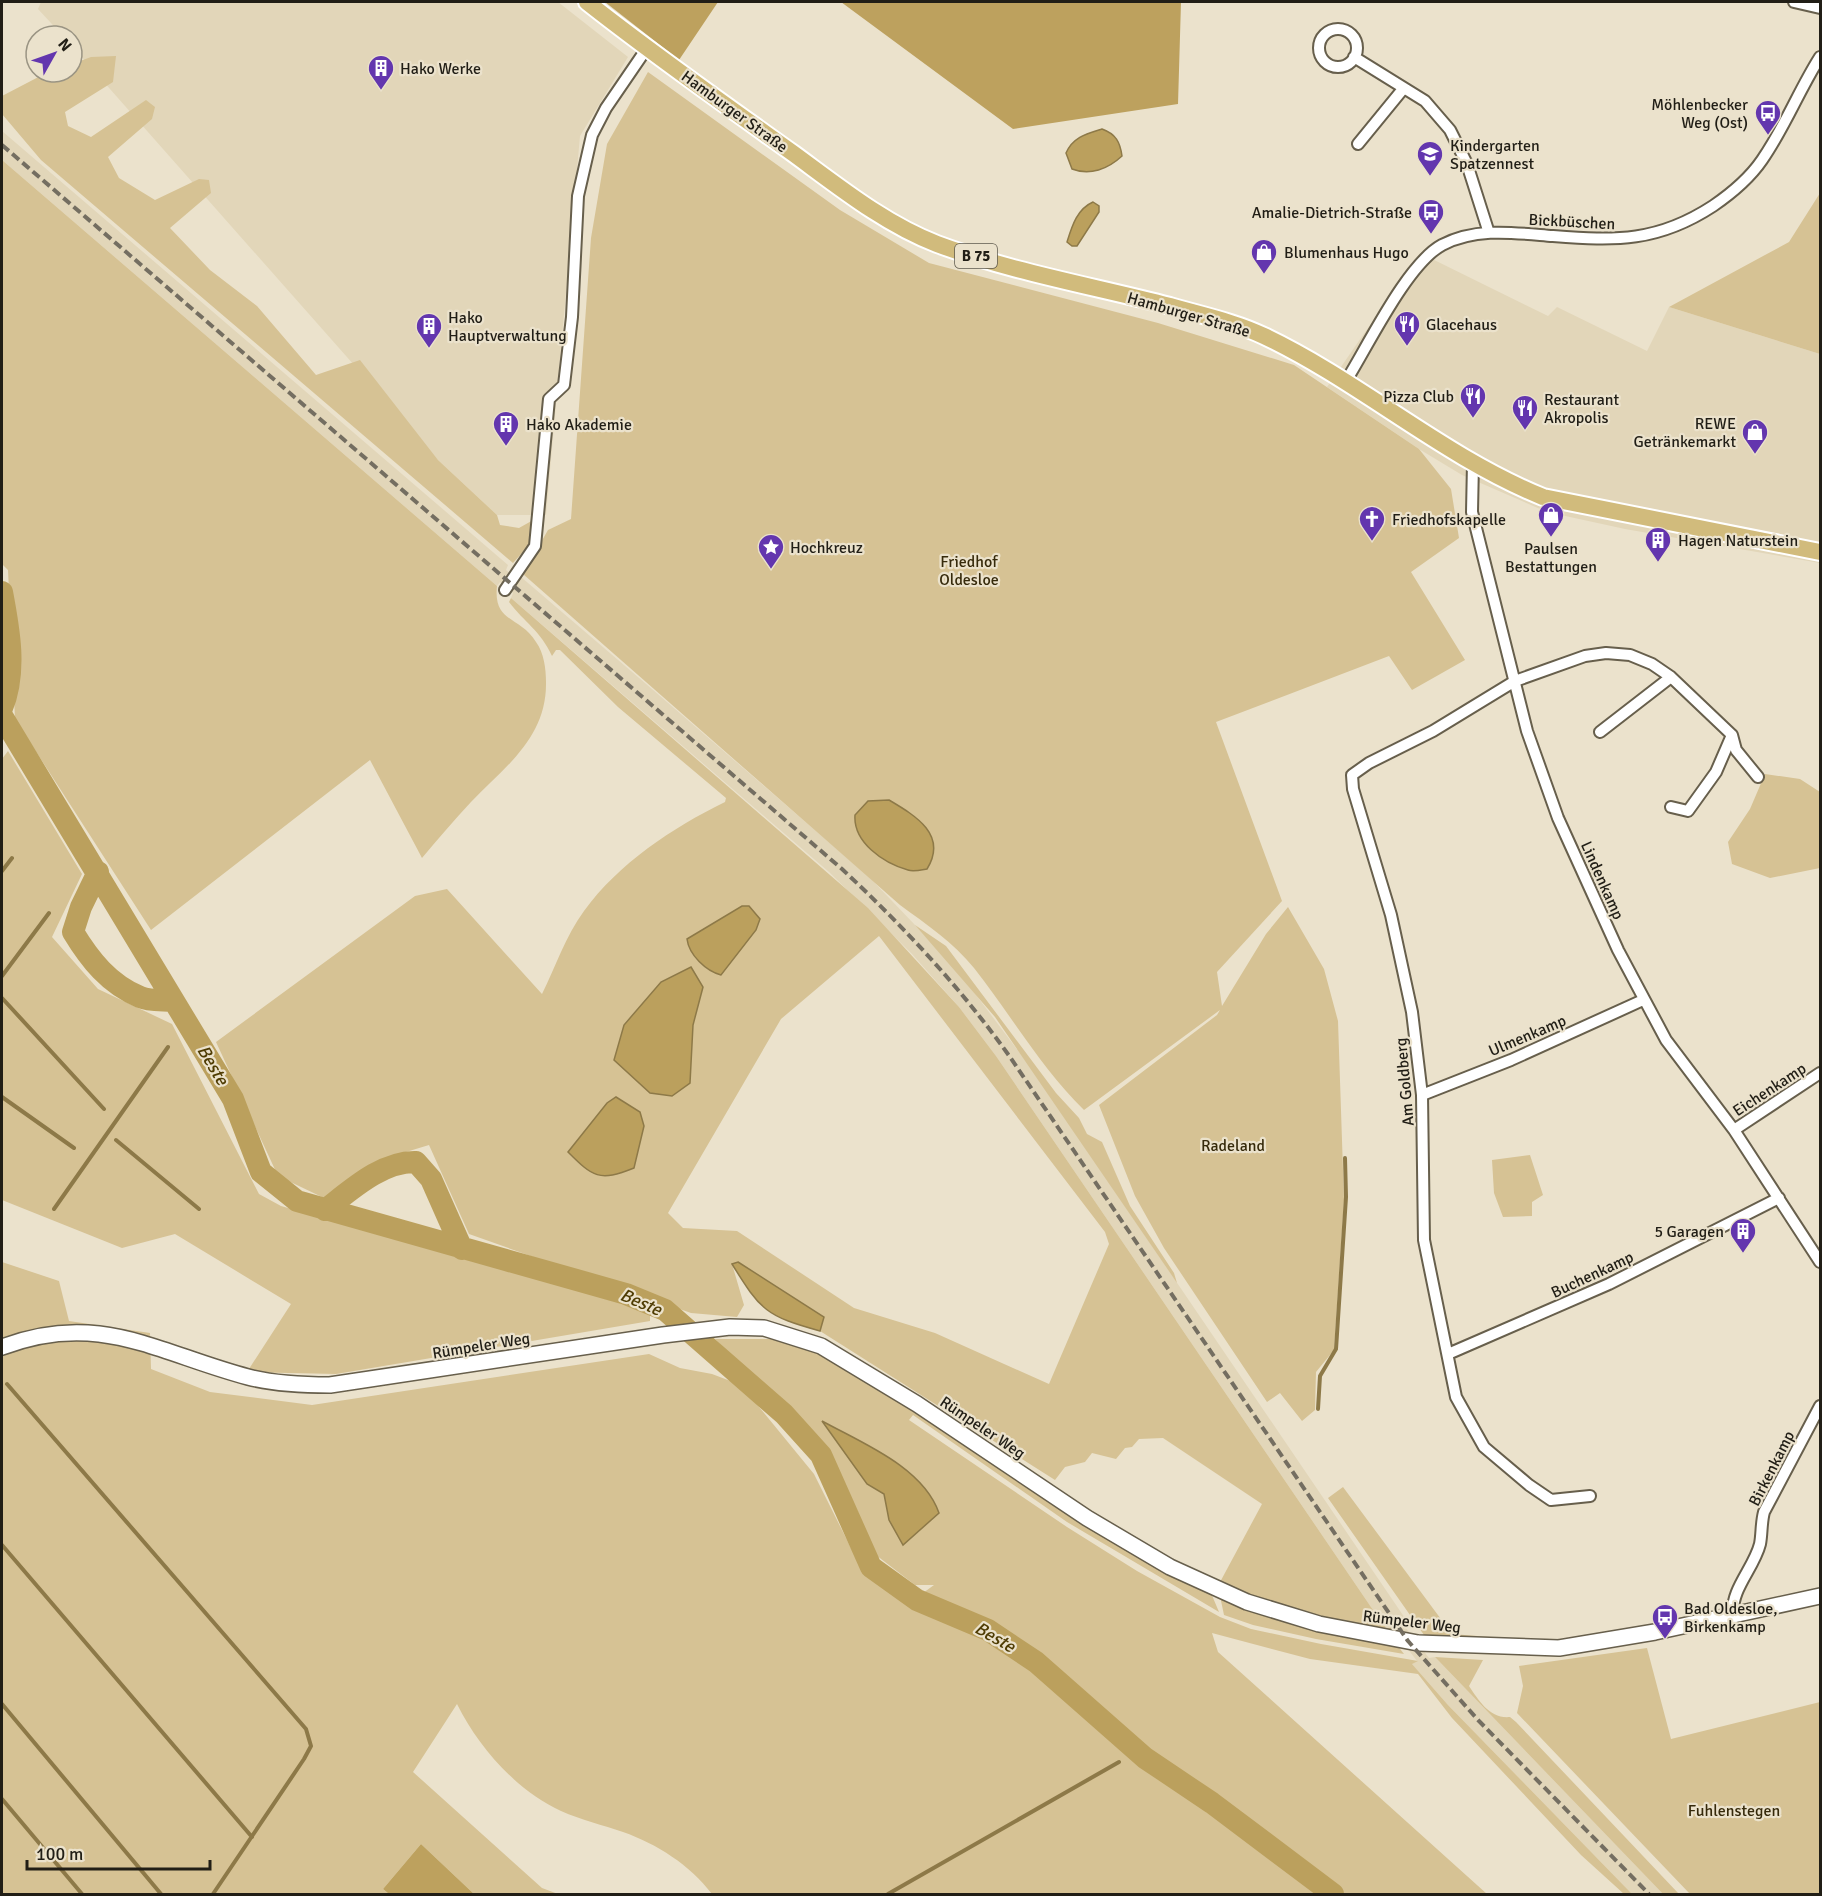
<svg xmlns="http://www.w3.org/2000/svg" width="1822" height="1896" font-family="Signika,sans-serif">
<rect width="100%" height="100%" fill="#ebe2cc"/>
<path fill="#e2d6b9" d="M 41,2 L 558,2 L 628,57 L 580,136 L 546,515 L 497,515 L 438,460 L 72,46 L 72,36 L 63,36 L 38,9 Z
M 2,131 L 508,565 L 506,570 L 519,581 L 521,577 L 652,689 L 870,878 L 915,925 L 961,975 L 1031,1068 L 1411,1627 L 1406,1628 L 1429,1658 L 1435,1657 L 1663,1894 L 1632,1894 L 1448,1705 L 1411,1663 L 1417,1661 L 1392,1628 L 1386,1628 L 1373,1610 L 996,1056 L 959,1007 L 912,954 L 829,872 L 511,598 L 513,593 L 500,582 L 497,586 L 2,160 Z
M 1420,253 L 1548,316 L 1557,307 L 1647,351 L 1669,307 L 1820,354 L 1820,563 L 1625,529 L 1547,512 L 1462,475 L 1419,449 L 1327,387 Z"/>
<path fill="#d6c294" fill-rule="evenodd" d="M 116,56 L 113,82 L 65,112 L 68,126 L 91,137 L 146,100 L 155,107 L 152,119 L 108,157 L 119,178 L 155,200 L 199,179 L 209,180 L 211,193 L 170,228 L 210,270 L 257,306 L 316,375 L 360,360 L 438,460 L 497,515 L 500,525 L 519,528 L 535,519 L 530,544 L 513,563 L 41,160 L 2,114 L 2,96 L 48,72 L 72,72 L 72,64 L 91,57 Z
M 648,72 L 840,210 L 929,263 L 1158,323 L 1294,365 L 1419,449 L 1451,489 L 1459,538 L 1411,572 L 1465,660 L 1412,690 L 1389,656 L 1216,722 L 1282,901 L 1217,972 L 1222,1006 L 1266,934 L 1288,907 L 1324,969 L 1338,1021 L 1344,1200 L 1334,1350 L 1316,1372 L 1315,1410 L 1302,1421 L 1280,1393 L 1267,1402 L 1164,1248 L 1135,1196 L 1099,1105 L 1217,1015 L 1220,1010 L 1084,1110 C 1041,1068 1011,1015 974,968 C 954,943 926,924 900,905 L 523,574 L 548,530 L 571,519 L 591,238 L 607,144 Z
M 2,160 L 497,586 C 493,623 520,616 536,642 C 544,653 546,669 546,682 C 547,737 506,766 471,802 C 454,820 438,839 422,858 L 370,760 L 151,930 L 15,719 L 8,570 L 2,564 Z
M 1820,193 L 1820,354 L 1669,307 L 1789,242 Z
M 511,598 L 868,908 L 959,1007 L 996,1056 L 1373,1610 L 1386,1628 L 1392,1628 L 1394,1632 L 1286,1608 L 1219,1584 L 1262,1504 L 1163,1438 L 1139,1439 L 1132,1447 L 1125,1448 L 1116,1459 L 1092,1453 L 1085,1462 L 1065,1467 L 1055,1480 L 820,1331 L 824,1317 L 738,1262 L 732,1264 L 744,1305 L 737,1317 L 691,1313 L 469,1234 L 429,1145 L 383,1159 L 324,1198 L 278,1176 L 216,1042 L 415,896 L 447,889 L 542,994 C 555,968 566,935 584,911 C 619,863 672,828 725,802 L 726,798 L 618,707 L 560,650 L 556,650 L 552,656 C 540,630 525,623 509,602 ZM 879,936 L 1105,1232 L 1109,1244 L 1049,1384 L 935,1333 L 854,1308 L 737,1231 L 683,1228 L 668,1213 L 781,1019 ZM 691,968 L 703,987 L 693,1025 L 690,1083 L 624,1025 L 661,982 Z
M 8,751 L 82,874 L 52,937 L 98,989 L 172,1024 L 259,1194 L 281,1206 L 650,1311 L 650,1321 L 336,1374 L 247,1372 L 291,1304 L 175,1234 L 122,1248 L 2,1200 L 2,759 Z
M 1765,774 L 1800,779 L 1820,792 L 1820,868 L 1770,878 L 1732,864 L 1728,842 L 1750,809 Z
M 915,925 L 946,946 L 1056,1093 L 1079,1118 L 1087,1134 L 1102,1142 L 1130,1206 L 1174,1273 L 1177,1283 L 995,1017 Z
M 1530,1155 L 1543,1195 L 1532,1202 L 1532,1216 L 1503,1217 L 1494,1193 L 1492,1160 Z
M 2,1262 L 59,1281 L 69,1321 L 150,1333 L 151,1369 L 210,1392 L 312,1405 L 649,1354 L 680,1368 L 712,1374 L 741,1385 L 814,1474 L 859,1564 L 908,1604 L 934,1585 L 915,1585 L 872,1552 L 858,1512 L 827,1449 L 715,1339 L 774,1339 L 815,1349 L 1211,1593 L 1219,1612 L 1067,1522 L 913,1415 L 909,1420 L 1067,1527 L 1137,1571 L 1220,1617 L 1251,1629 L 1321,1644 L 1418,1661 L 1412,1664 L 1448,1705 L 1632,1894 L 1624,1894 L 1581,1855 L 1452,1718 L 1418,1674 L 1310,1659 L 1212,1633 L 1218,1652 L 1487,1894 L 712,1894 C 690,1865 657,1844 623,1832 C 603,1825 581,1820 561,1811 C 516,1790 479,1748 457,1704 L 413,1772 L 542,1888 L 558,1894 L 474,1894 L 421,1844 L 383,1889 L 389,1894 L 2,1894 Z
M 1343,1487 L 1452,1634 L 1490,1637 L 1489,1641 L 1424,1635 L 1328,1498 Z
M 1220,1596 L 1397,1645 L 1404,1654 L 1316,1639 L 1253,1625 L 1224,1615 Z
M 1647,1648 L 1671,1739 L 1820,1702 L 1820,1894 L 1690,1894 L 1517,1713 L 1523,1686 L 1519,1666 Z
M 1435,1657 L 1483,1660 L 1469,1686 C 1479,1701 1490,1719 1510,1717 L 1516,1722 L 1679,1894 L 1663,1894 Z"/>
<path fill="#bda15e" d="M 605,2 L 718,2 L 679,60 Z
M 841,2 L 1181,2 L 1178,104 L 1013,129 Z
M 421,1844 L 474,1894 L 389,1894 L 383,1889 Z"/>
<path fill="#bba05d" stroke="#8d7948" stroke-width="1.5" d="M 1102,129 C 1116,134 1120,142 1122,156 C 1108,169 1090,176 1072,169 L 1066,153 C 1073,137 1086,134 1102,129 Z
M 1093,202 L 1099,206 L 1099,212 L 1077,246 L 1072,246 L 1067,242 C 1072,226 1077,209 1093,202 Z
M 889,800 C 916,816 948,835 927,869 C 921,870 913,872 908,870 C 883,863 853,842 855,815 L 868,801 Z
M 742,906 L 749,906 L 760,919 L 756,930 L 721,975 C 706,971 689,955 687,939 Z
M 691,967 L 703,987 L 693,1025 L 690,1083 L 672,1096 L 650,1093 L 614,1060 L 624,1025 L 661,982 Z
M 616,1097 L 640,1112 L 644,1126 L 634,1168 C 599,1182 593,1177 568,1152 L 607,1103 Z
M 738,1262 L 824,1317 L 820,1331 C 766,1316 761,1311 732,1264 Z
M 822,1421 C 862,1443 923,1467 939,1513 L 903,1545 L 889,1520 L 884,1494 L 867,1484 Z"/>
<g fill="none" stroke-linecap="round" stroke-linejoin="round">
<path stroke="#8d7948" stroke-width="4" d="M 2,871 L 12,858
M 2,976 L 49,913
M 2,998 L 104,1109
M 2,1097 L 74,1148
M 116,1140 L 199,1209
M 54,1209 L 168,1047
M 7,1384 L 306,1729 L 311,1746 L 304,1759 L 213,1894
M 1318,1409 L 1320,1376 L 1336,1349 L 1346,1197 L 1345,1158
M 2,1545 L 252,1837
M 2,1704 L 161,1894
M 2,1799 L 82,1894
M 888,1894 L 1119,1762"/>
<path stroke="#bba05d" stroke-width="22" d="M 2,592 C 9,629 17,672 2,708
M 2,716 L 233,1099 L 261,1172 L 297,1201 L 626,1294 L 665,1310 L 784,1414 L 821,1455 L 871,1567 L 917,1600 L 988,1630 L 1036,1662 L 1145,1758 L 1212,1803 L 1333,1894
M 98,872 L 81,907 L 73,932 C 90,960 109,984 140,997 C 149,1001 163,1000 173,1001
M 325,1210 C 351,1190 382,1161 416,1162 L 431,1179 L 462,1249"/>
<g stroke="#675f4c" stroke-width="14">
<path id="street" d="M 1794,2 L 1820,8
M1319 48a19 19 0 1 1 38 0a19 19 0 1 1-38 0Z
M 1354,57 L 1425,101 L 1450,130 L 1467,164 L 1488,230
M 1358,144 L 1403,89
M 1346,381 C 1368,346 1407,264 1442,245 C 1477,227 1515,233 1553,236 C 1616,241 1658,242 1713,206 C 1732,193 1749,179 1762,160 C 1785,127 1799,90 1820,57
M 1473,463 L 1472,512 L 1527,731 L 1558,818 L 1618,950 L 1666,1040 L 1734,1130 L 1820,1262
M 505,590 L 535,546 L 549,399 L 564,385 L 572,317 L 578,196 L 592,135 L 606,108 L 647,48
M 1600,732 L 1671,677
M 1671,807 L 1688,811 L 1716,772 L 1732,735
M 1422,1095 L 1511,1060 L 1643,1000
M 1734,1130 L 1820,1073
M 1448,1354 L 1609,1284 L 1779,1198
M 1590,1496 L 1551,1500 L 1529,1485 L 1484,1447 L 1456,1397 L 1424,1240 L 1422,1095 L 1412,1012 L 1391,915 L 1353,789 L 1352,775 L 1369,763 L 1433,731 L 1515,681 L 1585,656 L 1606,653 L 1630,655 L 1652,664 L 1671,677 L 1732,735 L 1736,750 L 1758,777
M 1733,1614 C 1731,1589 1754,1568 1760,1544 C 1762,1534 1761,1523 1764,1512 L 1820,1406"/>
</g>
<g stroke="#675f4c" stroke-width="18">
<path id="secondary" d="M 2,1347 C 99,1310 157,1353 248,1377 C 275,1384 302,1385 330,1385 L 663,1335 L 730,1327 L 764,1328 L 821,1346 L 917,1404 L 1087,1518 L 1170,1567 L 1247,1602 L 1319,1624 L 1418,1643 L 1559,1648 L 1655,1632 L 1820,1596"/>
</g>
<g stroke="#fff" stroke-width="20">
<path id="primary" d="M 587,2 C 654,55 724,104 794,154 C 839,187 885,224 937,244 C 1012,272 1093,286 1170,306 C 1201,315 1235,322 1264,336 C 1361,382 1442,456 1543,497 L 1820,552"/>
</g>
<use href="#street" stroke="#fff" stroke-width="10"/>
<use href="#secondary" stroke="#fff" stroke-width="15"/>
<use href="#primary" stroke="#d1bb7c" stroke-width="16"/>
<path stroke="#746e61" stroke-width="4" stroke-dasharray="9 4.5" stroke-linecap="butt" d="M 2,145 L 842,869 C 904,927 961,988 1010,1057 L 1408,1641 L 1478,1720 L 1649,1894"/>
</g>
<defs>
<g id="building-pin" transform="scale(1.35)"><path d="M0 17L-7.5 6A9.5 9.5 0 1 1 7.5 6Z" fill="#6336ae" stroke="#ebe2cc"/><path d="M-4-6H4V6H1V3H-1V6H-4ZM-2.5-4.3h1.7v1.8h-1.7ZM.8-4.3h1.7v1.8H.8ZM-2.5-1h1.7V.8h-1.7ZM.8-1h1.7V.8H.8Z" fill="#fff"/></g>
<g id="bus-pin" transform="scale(1.35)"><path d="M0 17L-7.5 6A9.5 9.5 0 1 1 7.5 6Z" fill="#6336ae" stroke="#ebe2cc"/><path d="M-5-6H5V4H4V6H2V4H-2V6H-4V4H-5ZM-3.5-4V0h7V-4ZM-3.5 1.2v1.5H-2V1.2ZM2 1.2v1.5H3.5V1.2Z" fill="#fff"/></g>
<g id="school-pin" transform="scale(1.35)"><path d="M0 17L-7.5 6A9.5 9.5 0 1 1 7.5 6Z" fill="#6336ae" stroke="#ebe2cc"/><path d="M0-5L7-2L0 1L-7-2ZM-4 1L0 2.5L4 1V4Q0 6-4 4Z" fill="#fff"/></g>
<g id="shop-pin" transform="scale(1.35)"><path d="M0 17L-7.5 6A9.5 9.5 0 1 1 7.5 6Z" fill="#6336ae" stroke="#ebe2cc"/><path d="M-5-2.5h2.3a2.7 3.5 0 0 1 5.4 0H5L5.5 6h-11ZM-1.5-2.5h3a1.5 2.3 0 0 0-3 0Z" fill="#fff"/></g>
<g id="restaurant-pin" transform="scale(1.35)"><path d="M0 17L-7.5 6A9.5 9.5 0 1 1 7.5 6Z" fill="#6336ae" stroke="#ebe2cc"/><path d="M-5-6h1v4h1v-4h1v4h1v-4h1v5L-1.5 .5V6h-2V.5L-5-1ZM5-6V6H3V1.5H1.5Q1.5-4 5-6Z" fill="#fff"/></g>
<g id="church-pin" transform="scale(1.35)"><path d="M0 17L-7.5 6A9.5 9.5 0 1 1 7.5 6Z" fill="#6336ae" stroke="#ebe2cc"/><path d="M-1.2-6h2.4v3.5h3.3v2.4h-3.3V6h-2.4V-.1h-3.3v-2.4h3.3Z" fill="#fff"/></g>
<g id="sight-pin" transform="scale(1.35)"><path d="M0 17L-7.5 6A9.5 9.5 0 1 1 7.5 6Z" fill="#6336ae" stroke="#ebe2cc"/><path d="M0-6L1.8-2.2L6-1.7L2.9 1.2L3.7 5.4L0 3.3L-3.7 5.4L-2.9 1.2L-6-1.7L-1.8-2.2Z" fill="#fff"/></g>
</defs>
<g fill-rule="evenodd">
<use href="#building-pin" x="381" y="68"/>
<use href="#bus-pin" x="1768" y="113"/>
<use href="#school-pin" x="1430" y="154"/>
<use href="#bus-pin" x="1431" y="212"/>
<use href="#shop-pin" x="1264" y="252"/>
<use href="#restaurant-pin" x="1407" y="324"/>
<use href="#building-pin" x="429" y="326"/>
<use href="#restaurant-pin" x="1473" y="396"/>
<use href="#restaurant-pin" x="1525" y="408"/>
<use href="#building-pin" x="506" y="424"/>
<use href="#shop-pin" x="1755" y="432"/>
<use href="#shop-pin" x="1551" y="515"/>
<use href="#church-pin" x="1372" y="519"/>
<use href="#building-pin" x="1658" y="540"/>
<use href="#sight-pin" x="771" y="547"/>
<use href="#building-pin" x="1743" y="1231"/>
<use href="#bus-pin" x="1665" y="1617"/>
</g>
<g text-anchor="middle" stroke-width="4.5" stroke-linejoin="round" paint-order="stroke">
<rect fill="#ebe2cc" stroke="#5e594d" stroke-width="1.5" x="955" y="244" width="42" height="24" rx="4.5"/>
<g font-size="15" font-weight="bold" fill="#211e16">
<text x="976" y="261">B 75</text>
</g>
<g font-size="16" fill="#211e16" stroke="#ebe2cc" text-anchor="start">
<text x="400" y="74">Hako Werke</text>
<text x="1748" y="110" text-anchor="end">Möhlenbecker<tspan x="1748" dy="18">Weg (Ost)</tspan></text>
<text x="1450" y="151">Kindergarten<tspan x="1450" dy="18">Spatzennest</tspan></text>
<text x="1412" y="218" text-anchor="end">Amalie-Dietrich-Straße</text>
<text x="1284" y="258">Blumenhaus Hugo</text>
<text x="448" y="323">Hako<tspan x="448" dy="18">Hauptverwaltung</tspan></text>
<text x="1426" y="330">Glacehaus</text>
<text x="1454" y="402" text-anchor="end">Pizza Club</text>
<text x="1544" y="405">Restaurant<tspan x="1544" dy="18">Akropolis</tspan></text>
<text x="1736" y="429" text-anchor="end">REWE<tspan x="1736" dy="18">Getränkemarkt</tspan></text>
<text x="526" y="430">Hako Akademie</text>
<text x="1392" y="525">Friedhofskapelle</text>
<text x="1678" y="546">Hagen Naturstein</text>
<text x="790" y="553">Hochkreuz</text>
<text x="1551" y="554" text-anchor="middle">Paulsen<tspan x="1551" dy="18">Bestattungen</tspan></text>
<text x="1724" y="1237" text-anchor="end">5 Garagen</text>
<text x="1684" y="1614">Bad Oldesloe,<tspan x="1684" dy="18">Birkenkamp</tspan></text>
</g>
<g font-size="16" fill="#211e16" stroke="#ebe2cc">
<text transform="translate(735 111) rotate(36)" y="6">Hamburger Straße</text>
<text transform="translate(1572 221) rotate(3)" y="6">Bickbüschen</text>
<text transform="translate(1189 314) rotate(16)" y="6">Hamburger Straße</text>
<text transform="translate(1603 880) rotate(66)" y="6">Lindenkamp</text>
<text transform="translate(1527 1035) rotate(-23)" y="6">Ulmenkamp</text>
<text transform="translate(1404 1082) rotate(-95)" y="6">Am Goldberg</text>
<text transform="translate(1769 1089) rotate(-33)" y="6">Eichenkamp</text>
<text transform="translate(1592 1274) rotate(-25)" y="6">Buchenkamp</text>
<text transform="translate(481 1345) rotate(-9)" y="6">Rümpeler Weg</text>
<text transform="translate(983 1427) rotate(34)" y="6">Rümpeler Weg</text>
<text transform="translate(1771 1468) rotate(-63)" y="6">Birkenkamp</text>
<text transform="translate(1412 1621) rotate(7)" y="6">Rümpeler Weg</text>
</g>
<g font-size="16" fill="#362a0b" stroke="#ebe2cc">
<text x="969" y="567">Friedhof<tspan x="969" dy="18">Oldesloe</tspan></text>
<text x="1233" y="1151">Radeland</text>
<text x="1734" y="1816">Fuhlenstegen</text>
</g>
<g font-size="18" font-style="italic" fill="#4f3c03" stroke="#ebe2cc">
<text transform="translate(213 1065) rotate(59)" y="6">Beste</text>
<text transform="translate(641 1302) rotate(23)" y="6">Beste</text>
<text transform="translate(995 1637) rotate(30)" y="6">Beste</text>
</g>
</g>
<rect width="1822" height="1896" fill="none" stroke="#211e16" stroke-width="6"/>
<g transform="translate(54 54) rotate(50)"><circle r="28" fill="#ebe2cc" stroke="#9a9483" stroke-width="1.5"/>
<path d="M0-4.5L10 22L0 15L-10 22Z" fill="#6336ae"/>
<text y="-9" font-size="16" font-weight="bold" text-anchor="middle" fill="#211e16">N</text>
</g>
<path d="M27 1860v9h183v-9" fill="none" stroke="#211e16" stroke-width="3"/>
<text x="36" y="1860" font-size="18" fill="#211e16" stroke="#ebe2cc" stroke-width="4.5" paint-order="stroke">100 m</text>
</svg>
